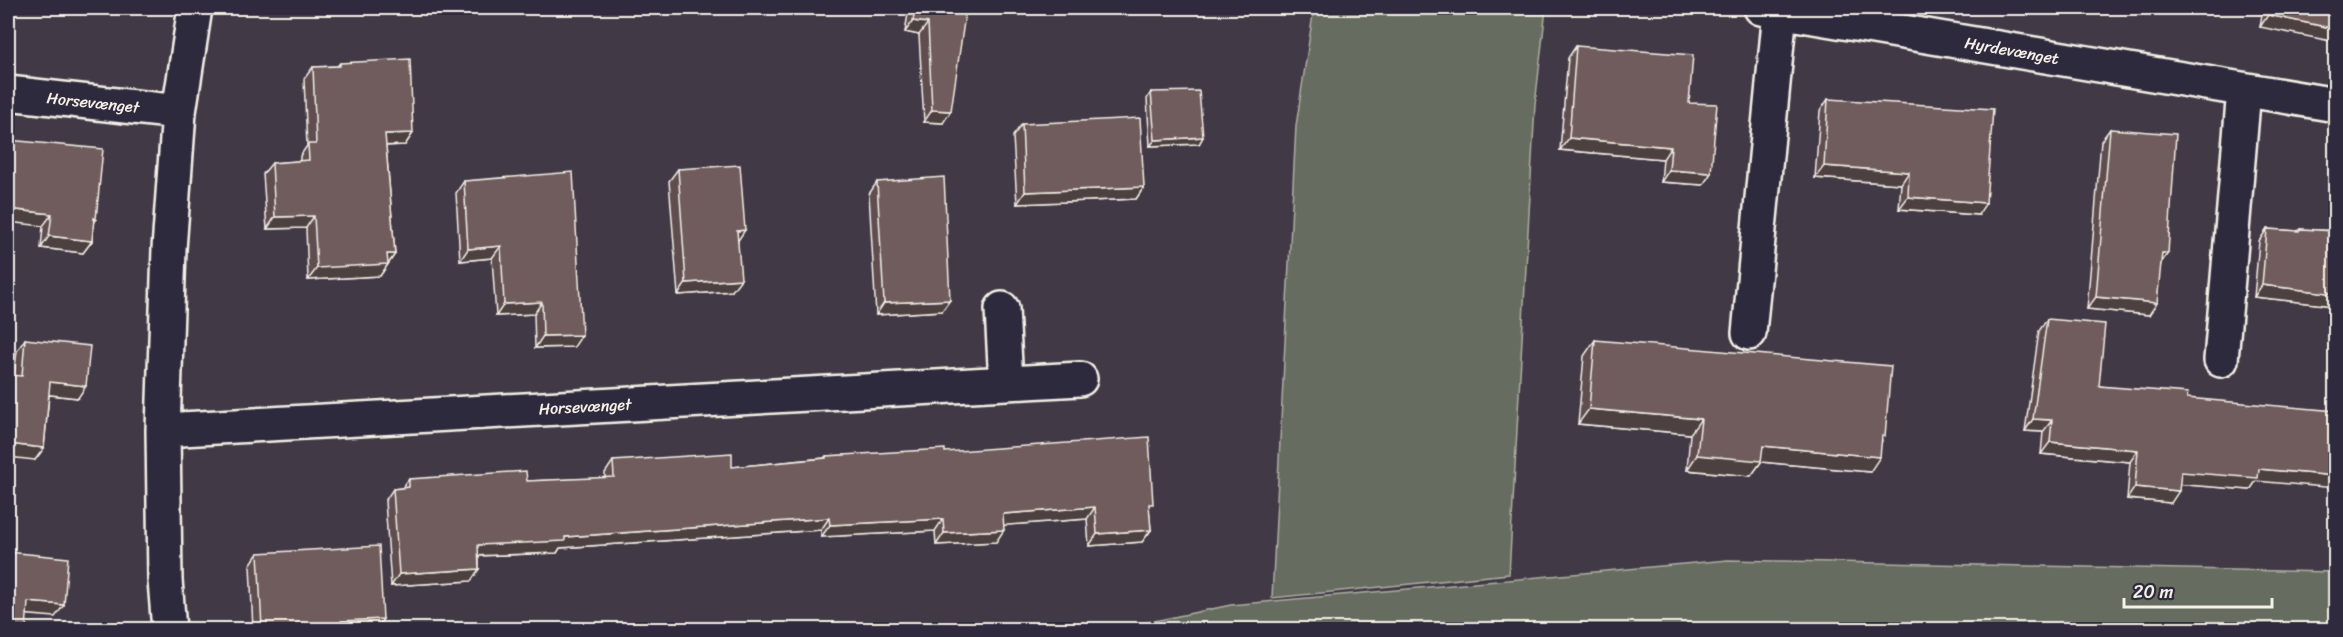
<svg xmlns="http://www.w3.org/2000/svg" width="2343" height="637" font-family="Sriracha,sans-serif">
<rect width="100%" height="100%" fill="#423946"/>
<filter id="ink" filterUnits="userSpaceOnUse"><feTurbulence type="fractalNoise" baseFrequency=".0167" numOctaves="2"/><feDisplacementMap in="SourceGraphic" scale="12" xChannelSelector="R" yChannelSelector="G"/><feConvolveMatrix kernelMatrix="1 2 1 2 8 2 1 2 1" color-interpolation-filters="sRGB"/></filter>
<g filter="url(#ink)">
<path fill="#666d60" stroke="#adafa4" stroke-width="1.5" d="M 1314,8 L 1546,8 L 1535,105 L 1509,574 L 1272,598 L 1296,126 Z
M 1728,560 L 2335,572 L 2335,629 L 1116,629 L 1231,605 Z"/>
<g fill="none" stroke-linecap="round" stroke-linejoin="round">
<g stroke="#f4f1e8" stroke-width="38">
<path id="street" d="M 1761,8 L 2336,105
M 8,93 L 179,112
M 1002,309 L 1006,383
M 1749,333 L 1780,11
M 2221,360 L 2244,90
M 163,430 L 1080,379
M 169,630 L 165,580 L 163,430 L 169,249 L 179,112 L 195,8"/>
</g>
<use href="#street" stroke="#2f2a3d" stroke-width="33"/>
</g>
<path fill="#5f4e4f" stroke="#f4f1e8" stroke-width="1.5" d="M 909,8 L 966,8 L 943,123 L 924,122 L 919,35 L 905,32 Z
M 2263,8 L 2336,8 L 2260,27 Z
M 1576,46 L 1689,103 L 1711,173 L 1703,185 L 1661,182 L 1663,159 L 1560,150 L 1568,58 Z
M 340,63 L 413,133 L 405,145 L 386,146 L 395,254 L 380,276 L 308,280 L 306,228 L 267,229 L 263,174 L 272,163 L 300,161 L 300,156 L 307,146 L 304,79 L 313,67 L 337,66 Z
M 1151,92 L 1203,137 L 1199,144 L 1150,146 L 1147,99 Z
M 1828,99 L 1978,215 L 1899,209 L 1901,184 L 1815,178 L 1820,111 Z
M 1022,124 L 1144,187 L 1136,199 L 1017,204 L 1013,136 Z
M 2110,129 L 2168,253 L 2161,263 L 2149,315 L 2087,309 L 2101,141 Z
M 8,140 L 96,219 L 93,223 L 92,241 L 83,253 L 41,248 L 43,226 Z
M 678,169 L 738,240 L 732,291 L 678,295 L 669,181 Z
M 464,181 L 574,347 L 535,348 L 534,314 L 496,316 L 492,258 L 460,261 L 456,193 Z
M 877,182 L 942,311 L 876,315 L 869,194 Z
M 2267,229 L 2298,231 L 2300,229 L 2336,231 L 2336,305 L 2334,306 L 2254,297 L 2259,241 Z
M 2047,319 L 2099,386 L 2187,398 L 2256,481 L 2250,490 L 2180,484 L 2171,503 L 2127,499 L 2130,462 L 2041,454 L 2043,432 L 2025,431 L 2039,331 Z
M 25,339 L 78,398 L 49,395 L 44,448 L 35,460 L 14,375 L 17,351 Z
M 1595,340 L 1882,441 L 1870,472 L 1761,462 L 1751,476 L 1687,470 L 1690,434 L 1578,424 L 1584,356 Z
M 945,452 L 1149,509 L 1151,530 L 1142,542 L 1089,546 L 1087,519 L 1004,525 L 996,542 L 993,542 L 936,545 L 935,531 L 821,537 L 821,530 L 560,548 L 557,553 L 479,556 L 479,569 L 471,581 L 391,586 L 385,501 L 393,489 L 402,488 L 409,479 L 527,481 L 605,478 L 605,473 L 613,461 L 732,467 L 824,458 L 826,456 Z
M 258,553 L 383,619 L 376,630 L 253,630 L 250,565 Z"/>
<path fill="#4e4040" stroke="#f4f1e8" stroke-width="1.5" d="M 1126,8 L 1153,8 L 1150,12 Z
M 2268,15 L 2336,29 L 2336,42 L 2260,27 Z
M 913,21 L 928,23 L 919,35 L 905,32 Z
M 932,110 L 951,111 L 943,123 L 924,122 Z
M 413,133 L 405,145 L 376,146 L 385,134 Z
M 1203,137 L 1199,144 L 1150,146 L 1155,140 Z
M 1569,138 L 1671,147 L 1663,159 L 1560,150 Z
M 1824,166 L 1909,172 L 1901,184 L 1815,178 Z
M 1669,170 L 1711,173 L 1703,185 L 1661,182 Z
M 1144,187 L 1136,199 L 1017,204 L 1025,192 Z
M 1908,197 L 1986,203 L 1978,215 L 1899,209 Z
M 8,209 L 52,214 L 43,226 L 8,222 Z
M 314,216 L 306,228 L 267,229 L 275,217 Z
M 745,230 L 737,242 L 737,231 Z
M 49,236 L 92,241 L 83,253 L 41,248 Z
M 501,246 L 492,258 L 460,261 L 468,249 Z
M 2162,253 L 2168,253 L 2159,265 Z
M 387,254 L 395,254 L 380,276 L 308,280 L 317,268 Z
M 741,279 L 732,291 L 678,295 L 686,283 Z
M 2262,285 L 2336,294 L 2336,305 L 2334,306 L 2254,297 Z
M 2096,297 L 2157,303 L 2149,315 L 2087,309 Z
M 950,300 L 942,311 L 876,315 L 884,303 Z
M 542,302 L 534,314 L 496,316 L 504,304 Z
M 582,335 L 574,347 L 535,348 L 543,336 Z
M 50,382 L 86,386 L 78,398 L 42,394 Z
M 1589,409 L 1701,419 L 1690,434 L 1578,424 Z
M 2033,419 L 2052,420 L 2043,432 L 2025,431 Z
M 2050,442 L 2138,450 L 2130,462 L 2041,454 Z
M 8,444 L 44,448 L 35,460 L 8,457 Z
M 1763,446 L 1880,457 L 1870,472 L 1761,462 L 1751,476 L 1687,470 L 1697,455 Z
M 2259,469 L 2336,476 L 2336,488 L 2256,481 L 2250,490 L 2173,484 L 2181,472 Z
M 2135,487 L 2179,491 L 2171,503 L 2127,499 Z
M 1095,507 L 1087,519 L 995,526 L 1003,514 Z
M 829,518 L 821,530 L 560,548 L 557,553 L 470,556 L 478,545 L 565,537 Z
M 943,519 L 935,531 L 821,537 L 830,525 Z
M 1004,530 L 996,542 L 936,545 L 944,533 Z
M 1151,530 L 1142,542 L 1089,546 L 1097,534 Z
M 479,569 L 471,581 L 391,586 L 399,574 Z
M 28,602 L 64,605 L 55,617 L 20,614 Z
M 383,619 L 376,630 L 335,630 L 341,621 Z"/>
<path fill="#6f5b5c" stroke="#f4f1e8" stroke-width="1.5" d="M 915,8 L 966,8 L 951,111 L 932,110 L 928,23 L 913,21 Z
M 2269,8 L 2336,8 L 2336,29 L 2268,15 Z
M 1576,46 L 1693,55 L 1689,103 L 1717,104 L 1711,173 L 1669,170 L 1671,147 L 1569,138 Z
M 410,59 L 413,133 L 385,134 L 395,254 L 387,254 L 388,264 L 317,268 L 314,216 L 275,217 L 272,163 L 309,160 L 308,144 L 316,144 L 313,67 L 340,66 L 340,63 Z
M 1199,91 L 1203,137 L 1155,140 L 1151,92 Z
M 1828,99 L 1993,109 L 1986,203 L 1908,197 L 1909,172 L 1824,166 Z
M 1140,118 L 1144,187 L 1025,192 L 1022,124 Z
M 2110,129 L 2176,134 L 2168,253 L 2162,253 L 2157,303 L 2096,297 Z
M 8,140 L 103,149 L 96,219 L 94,218 L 92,241 L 49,236 L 52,214 L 8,209 Z
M 740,165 L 745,230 L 737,231 L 741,279 L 686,283 L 678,169 Z
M 573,172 L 582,335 L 543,336 L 542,302 L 504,304 L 501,246 L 468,249 L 464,181 Z
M 944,177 L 950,300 L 884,303 L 877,182 Z
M 2267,229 L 2299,231 L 2300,229 L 2336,231 L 2336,294 L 2262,285 Z
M 2047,319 L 2105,324 L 2099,386 L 2188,393 L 2187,398 L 2336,411 L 2336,476 L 2259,469 L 2258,478 L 2181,472 L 2179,491 L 2135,487 L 2138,450 L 2050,442 L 2052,420 L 2033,419 Z
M 25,339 L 90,346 L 86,386 L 50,382 L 44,448 L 8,444 L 8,375 L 22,376 Z
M 1595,340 L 1891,366 L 1885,436 L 1882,436 L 1880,457 L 1763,446 L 1761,461 L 1697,455 L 1701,419 L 1589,409 Z
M 1149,437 L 1153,504 L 1149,504 L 1151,530 L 1097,534 L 1095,507 L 1003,514 L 1004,530 L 944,533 L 943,519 L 830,525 L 829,518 L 565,537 L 565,541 L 478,545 L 479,569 L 399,574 L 393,489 L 409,487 L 409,479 L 526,471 L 527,481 L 614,477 L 613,461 L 732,453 L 732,467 L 826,458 L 826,456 L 945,449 L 945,452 Z
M 379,546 L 383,619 L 341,621 L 341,630 L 267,630 L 267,627 L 262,628 L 258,553 Z
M 8,552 L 68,558 L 64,605 L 28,602 L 26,630 L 8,630 Z"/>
</g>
<g text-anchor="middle" stroke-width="4.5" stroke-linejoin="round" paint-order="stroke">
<g font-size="16" fill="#f4f1e8" stroke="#2f2a3d">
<text transform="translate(2012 50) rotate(10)" y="6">Hyrdevænget</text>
<text transform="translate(93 102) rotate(6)" y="6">Horsevænget</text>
<text transform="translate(585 406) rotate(-3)" y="6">Horsevænget</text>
</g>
</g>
<rect width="2343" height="637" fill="none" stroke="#2f2a3d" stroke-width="30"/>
<rect x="15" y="15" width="2313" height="607" fill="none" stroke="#f4f1e8" stroke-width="2" filter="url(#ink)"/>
<path d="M2124 598v9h148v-9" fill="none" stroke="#f4f1e8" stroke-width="3"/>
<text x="2133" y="598" font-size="18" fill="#f4f1e8" stroke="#2f2a3d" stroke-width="4.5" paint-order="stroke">20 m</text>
</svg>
